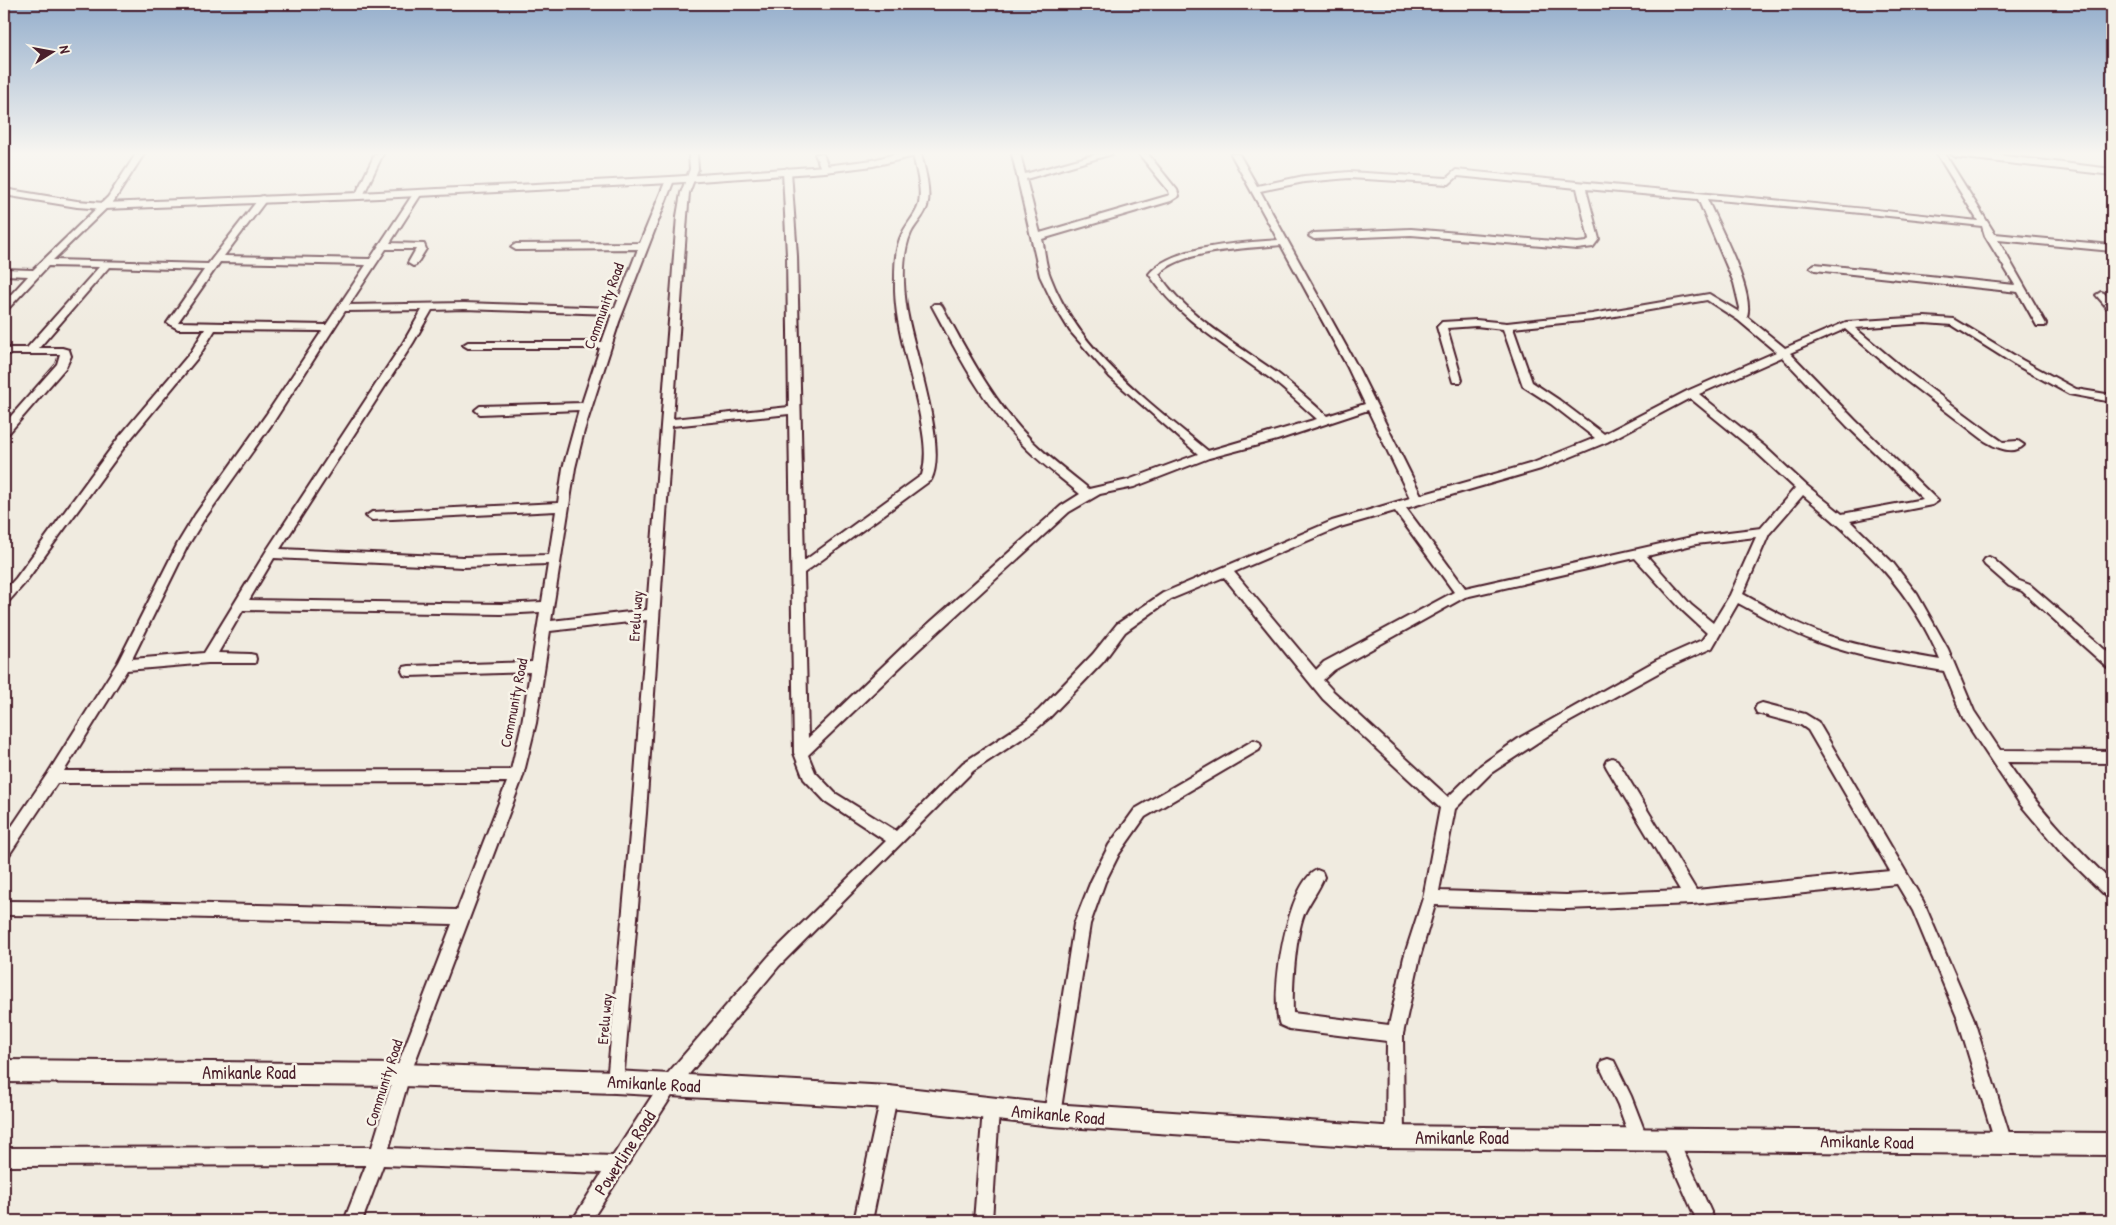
<svg xmlns="http://www.w3.org/2000/svg" width="2116" height="1225" font-family="'Patrick Hand',sans-serif">
<rect width="100%" height="100%" fill="#f0ebe0"/>
<filter id="ink" filterUnits="userSpaceOnUse"><feTurbulence type="fractalNoise" baseFrequency=".02" numOctaves="2"/><feDisplacementMap in="SourceGraphic" scale="10" xChannelSelector="R" yChannelSelector="G"/><feConvolveMatrix kernelMatrix="1 2 1 2 8 2 1 2 1" color-interpolation-filters="sRGB"/></filter>
<g filter="url(#ink)">
<g fill="none" stroke-linecap="round" stroke-linejoin="round">
<g stroke="#4a1f2b" stroke-width="4">
<path id="street" d="M 136,154 L 144,154 L 114,201 L 53,260 L 208,264 L 260,197 L 263,196 L 267,199 L 224,256 L 370,259 L 415,191 L 421,191 L 422,193 L 390,243 L 424,244 L 426,249 L 416,265 L 413,266 L 408,263 L 416,249 L 386,249 L 349,305 L 464,303 L 615,308 L 638,249 L 516,250 L 511,247 L 516,244 L 640,243 L 666,180 L 673,178 L 674,180 L 619,322 L 584,431 L 575,468 L 551,621 L 647,610 L 677,216 L 681,193 L 690,169 L 689,154 L 697,154 L 698,169 L 689,193 L 687,216 L 673,419 L 789,407 L 787,256 L 783,171 L 787,168 L 791,171 L 797,256 L 804,561 L 922,475 C 928,454 923,432 919,411 C 911,371 896,331 895,290 C 895,272 894,250 902,234 C 907,223 916,215 919,204 C 922,187 916,170 913,154 L 921,154 C 925,170 930,187 928,203 C 926,215 916,223 911,233 C 902,253 903,283 906,305 C 911,345 949,446 931,480 L 804,573 L 808,738 L 908,642 L 1061,506 L 1080,494 C 1060,477 1039,462 1022,444 C 983,404 958,354 932,306 L 934,304 L 940,304 L 942,306 C 968,353 992,401 1031,440 C 1049,458 1070,473 1089,489 L 1128,480 L 1198,454 L 1110,377 L 1070,331 L 1053,303 L 1040,276 L 1012,154 L 1020,154 L 1025,174 L 1097,154 L 1112,154 L 1026,179 L 1040,233 L 1170,195 L 1169,191 L 1139,154 L 1148,154 L 1177,190 L 1179,196 L 1171,201 L 1042,239 C 1045,251 1045,264 1050,276 C 1078,351 1149,402 1208,451 L 1317,419 C 1302,406 1287,391 1271,379 C 1228,347 1178,319 1149,274 C 1172,245 1243,243 1278,240 L 1231,154 L 1239,154 L 1257,186 L 1304,176 L 1349,172 L 1447,178 L 1456,170 C 1630,188 1804,201 1978,221 L 1937,154 L 1945,154 L 1995,234 L 2112,245 L 2112,251 L 1998,240 L 2046,324 L 2045,326 L 2037,326 L 2018,292 L 1815,270 L 1810,267 L 1815,264 L 2015,285 L 1985,236 L 1982,226 L 1851,212 L 1707,199 C 1719,226 1755,292 1747,317 L 1785,348 L 1846,322 L 1925,317 L 1954,319 L 2022,360 L 2076,389 L 2112,395 L 2112,402 L 2069,394 L 2014,364 L 1952,325 L 1925,323 L 1855,328 L 1904,369 L 1993,435 L 2003,442 L 2018,441 L 2024,445 C 2013,456 1995,447 1985,441 L 1896,373 L 1845,329 L 1790,353 L 1855,420 L 1938,501 L 1932,505 L 1850,521 L 1893,563 L 1917,594 L 1948,649 L 1974,711 L 2000,750 L 2112,751 L 2112,763 L 2007,762 C 2038,808 2073,844 2112,882 L 2112,899 L 2107,897 L 2058,849 L 2020,804 L 1963,718 L 1944,671 C 1902,664 1858,657 1817,642 C 1789,632 1764,617 1738,603 L 1712,648 L 1667,668 L 1567,723 L 1491,773 L 1455,809 L 1439,891 L 1566,895 L 1680,890 L 1607,768 L 1605,764 L 1607,760 L 1612,758 L 1617,760 L 1696,890 L 1890,871 L 1808,730 L 1801,725 L 1757,713 L 1755,709 L 1757,705 L 1762,703 L 1805,714 L 1818,722 L 1923,901 L 1973,1017 L 2012,1143 L 2009,1149 L 2003,1152 L 1997,1149 L 1957,1017 L 1913,911 L 1897,884 L 1692,904 L 1566,909 L 1435,905 L 1420,957 L 1403,1034 L 1404,1138 L 1401,1144 L 1395,1147 L 1389,1144 L 1386,1138 L 1387,1041 L 1289,1029 L 1280,1025 C 1269,998 1287,882 1317,870 L 1322,872 L 1324,877 C 1319,890 1310,901 1304,914 C 1295,938 1292,988 1293,1013 L 1389,1025 L 1404,957 L 1423,898 L 1440,808 L 1323,699 L 1224,577 L 1171,599 L 1125,632 L 1103,662 L 1049,718 L 1035,730 L 973,771 L 779,966 L 675,1091 L 591,1221 L 572,1221 L 602,1173 L 383,1165 L 362,1221 L 344,1221 L 366,1165 L 4,1166 L 4,1148 L 372,1147 L 394,1075 L 452,924 L 133,916 L 4,915 L 4,901 L 133,902 L 457,910 L 507,782 L 57,783 L 9,855 L 4,857 L 4,838 L 48,773 L 118,662 L 178,543 L 195,515 L 266,415 L 322,331 L 215,330 L 199,356 L 128,442 L 24,584 L 8,602 L 4,604 L 4,591 L 16,578 L 120,436 L 191,352 L 205,329 L 178,329 L 167,323 L 204,270 L 109,267 L 39,348 L 62,348 L 69,350 L 71,356 L 66,367 L 8,434 L 4,435 L 4,424 L 57,364 L 60,354 L 4,354 L 4,348 L 27,348 L 99,267 L 48,266 L 7,310 L 4,311 L 4,302 L 28,276 L 4,275 L 4,269 L 33,270 L 108,197 ZM 1458,176 L 1577,188 L 1589,239 L 1587,242 L 1577,243 L 1411,229 L 1314,233 L 1309,236 L 1314,239 L 1411,235 L 1577,249 L 1593,247 L 1599,239 L 1586,189 L 1698,199 L 1734,283 L 1740,308 L 1739,312 L 1709,294 L 1592,314 L 1507,323 L 1476,320 L 1442,322 L 1437,327 L 1453,382 L 1461,382 L 1462,380 L 1447,328 L 1476,326 L 1503,329 L 1523,386 L 1551,404 L 1595,438 L 1533,463 L 1421,495 L 1357,366 L 1260,191 L 1304,182 L 1349,178 L 1449,184 ZM 1281,245 L 1347,366 L 1365,404 L 1327,416 C 1311,402 1294,386 1277,373 C 1238,345 1185,315 1159,274 C 1184,249 1246,249 1281,245 ZM 220,262 L 366,265 L 326,325 L 178,322 ZM 1707,300 L 1738,320 L 1776,352 L 1687,391 L 1604,434 L 1559,400 L 1532,382 L 1513,328 L 1592,320 ZM 464,309 L 612,314 L 602,342 L 468,342 L 463,345 L 468,348 L 600,348 L 582,403 L 480,406 L 475,410 L 480,414 L 579,410 L 563,468 L 558,503 L 372,512 L 366,516 L 372,520 L 556,511 L 549,555 L 463,557 L 280,549 L 413,343 L 432,310 ZM 422,310 L 403,343 L 267,550 L 204,653 L 132,659 L 187,547 L 203,521 L 274,421 L 345,311 ZM 1782,357 L 1847,426 L 1923,499 L 1842,514 L 1806,485 L 1764,446 L 1699,394 ZM 1690,398 L 1756,452 L 1795,488 L 1761,528 L 1696,536 L 1465,588 L 1406,508 L 1541,469 L 1607,442 ZM 1368,410 L 1410,498 L 1332,521 L 1163,593 L 1117,624 L 1093,654 L 1039,710 L 1025,722 L 963,763 L 896,831 L 835,793 L 815,772 L 808,755 L 918,650 L 1069,512 L 1100,494 L 1134,487 L 1209,458 L 1277,440 ZM 789,414 L 794,753 L 804,779 L 825,801 L 886,841 L 769,956 L 663,1079 L 613,1156 L 389,1148 L 410,1075 L 523,776 L 536,723 L 550,631 L 647,620 L 632,813 L 607,1082 L 609,1088 L 615,1090 L 621,1088 L 623,1082 L 646,813 L 672,426 ZM 1803,495 C 1860,542 1912,590 1940,660 C 1902,653 1863,648 1826,635 C 1797,625 1770,609 1743,594 L 1769,534 ZM 1395,511 L 1454,592 L 1324,662 L 1316,670 L 1234,572 L 1340,527 ZM 1756,537 L 1730,595 L 1713,623 L 1691,605 L 1647,556 L 1696,544 ZM 274,558 L 463,567 L 548,564 L 542,602 L 501,604 L 249,600 ZM 1635,558 L 1683,611 L 1707,633 L 1702,640 L 1657,660 L 1521,737 L 1481,765 L 1448,797 L 1333,691 L 1323,680 L 1334,670 L 1465,597 ZM 243,610 L 501,614 L 540,612 L 532,662 L 409,666 L 404,667 L 402,671 L 404,675 L 409,676 L 530,672 L 522,723 L 511,770 L 64,771 L 127,670 L 208,663 L 255,663 L 256,659 L 255,655 L 250,654 L 218,653 Z
M 375,154 L 383,154 L 363,196 L 362,198 L 356,198 L 355,196 Z
M 815,154 L 823,154 L 829,169 L 828,171 L 822,171 Z
M 2101,292 L 2104,293 L 2112,302 L 2112,311 L 2109,310 L 2096,295 Z
M 1989,557 L 1993,559 L 2017,580 L 2030,585 L 2112,656 L 2112,668 L 2107,667 L 2022,591 L 2009,586 L 1985,565 L 1983,562 L 1985,559 Z
M 1254,740 L 1259,742 L 1261,746 L 1259,750 L 1145,817 L 1119,854 L 1105,882 L 1090,924 L 1060,1115 L 1058,1121 L 1052,1123 L 1046,1121 L 1044,1115 L 1074,924 L 1091,881 L 1109,845 L 1135,809 Z
M 1608,1059 L 1614,1061 L 1631,1096 L 1648,1140 L 1645,1146 L 1639,1149 L 1633,1146 L 1618,1105 L 1600,1067 L 1602,1061 Z
M 889,1089 L 895,1091 L 897,1097 L 872,1221 L 854,1221 L 881,1097 L 883,1091 Z
M 991,1101 L 997,1103 L 999,1109 L 992,1221 L 974,1221 L 983,1109 L 985,1103 Z
M 1670,1131 L 1676,1134 L 1715,1221 L 1697,1221 L 1661,1140 L 1664,1134 Z"/>
</g>
<g stroke="#4a1f2b" stroke-width="4">
<path id="secondary" d="M 895,154 L 916,154 L 915,156 L 873,166 L 825,172 L 670,183 L 359,199 L 104,209 L 77,207 L 4,195 L 4,189 L 77,201 L 104,203 L 359,193 L 670,177 L 825,166 L 873,160 Z
M 1951,154 L 1988,154 L 2112,169 L 2112,175 L 1956,157 Z
M 4,1060 L 402,1064 L 615,1071 L 889,1086 L 1052,1104 L 1383,1126 L 2112,1133 L 2112,1155 L 1383,1148 L 1052,1126 L 889,1108 L 615,1093 L 402,1086 L 4,1082 Z"/>
</g>
<use href="#street" fill="#f7f3e8" fill-rule="evenodd"/>
<use href="#secondary" fill="#f7f3e8" fill-rule="evenodd"/>
</g>
</g>
<linearGradient id="sky" x2="0" y2="1"><stop stop-color="#94aecc"/><stop offset="0.47" stop-color="#f8f6f1"/><stop offset="1" stop-color="#f8f6f1" stop-opacity="0"/></linearGradient>
<rect width="2116" height="326" fill="url(#sky)"/>
<g text-anchor="middle" stroke-width="5" stroke-linejoin="round" paint-order="stroke">
<g font-size="15" fill="#4a1f2b" stroke="#f7f3e8">
<text transform="translate(604 306) rotate(-70)" y="5">Community Road</text>
<text transform="translate(636 616) rotate(-86)" y="5">Erelu way</text>
<text transform="translate(514 703) rotate(-79)" y="5">Community Road</text>
<text transform="translate(605 1019) rotate(-85)" y="5">Erelu way</text>
<text transform="translate(384 1083) rotate(-72)" y="5">Community Road</text>
</g>
<g font-size="18" fill="#4a1f2b" stroke="#f7f3e8">
<text x="249" y="1079">Amikanle Road</text>
<text transform="translate(654 1084) rotate(3)" y="6">Amikanle Road</text>
<text transform="translate(1058 1115) rotate(5)" y="6">Amikanle Road</text>
<text x="1462" y="1144">Amikanle Road</text>
<text transform="translate(1867 1142) rotate(1)" y="6">Amikanle Road</text>
<text transform="translate(625 1153) rotate(-57)" y="6">Powerline Road</text>
</g>
</g>
<rect width="2116" height="1225" fill="none" stroke="#f7f3e8" stroke-width="20"/>
<rect x="10" y="10" width="2096" height="1205" fill="none" stroke="#4a1f2b" stroke-width="2" filter="url(#ink)"/>
<g transform="translate(52 52) rotate(79)" stroke="#f7f3e8" stroke-width="4" paint-order="stroke">
<path d="M0-4L9 19L0 12L-9 19Z" fill="#4a1f2b"/>
<text y="-8" font-size="14" font-weight="bold" text-anchor="middle" fill="#4a1f2b">N</text>
</g>
</svg>
